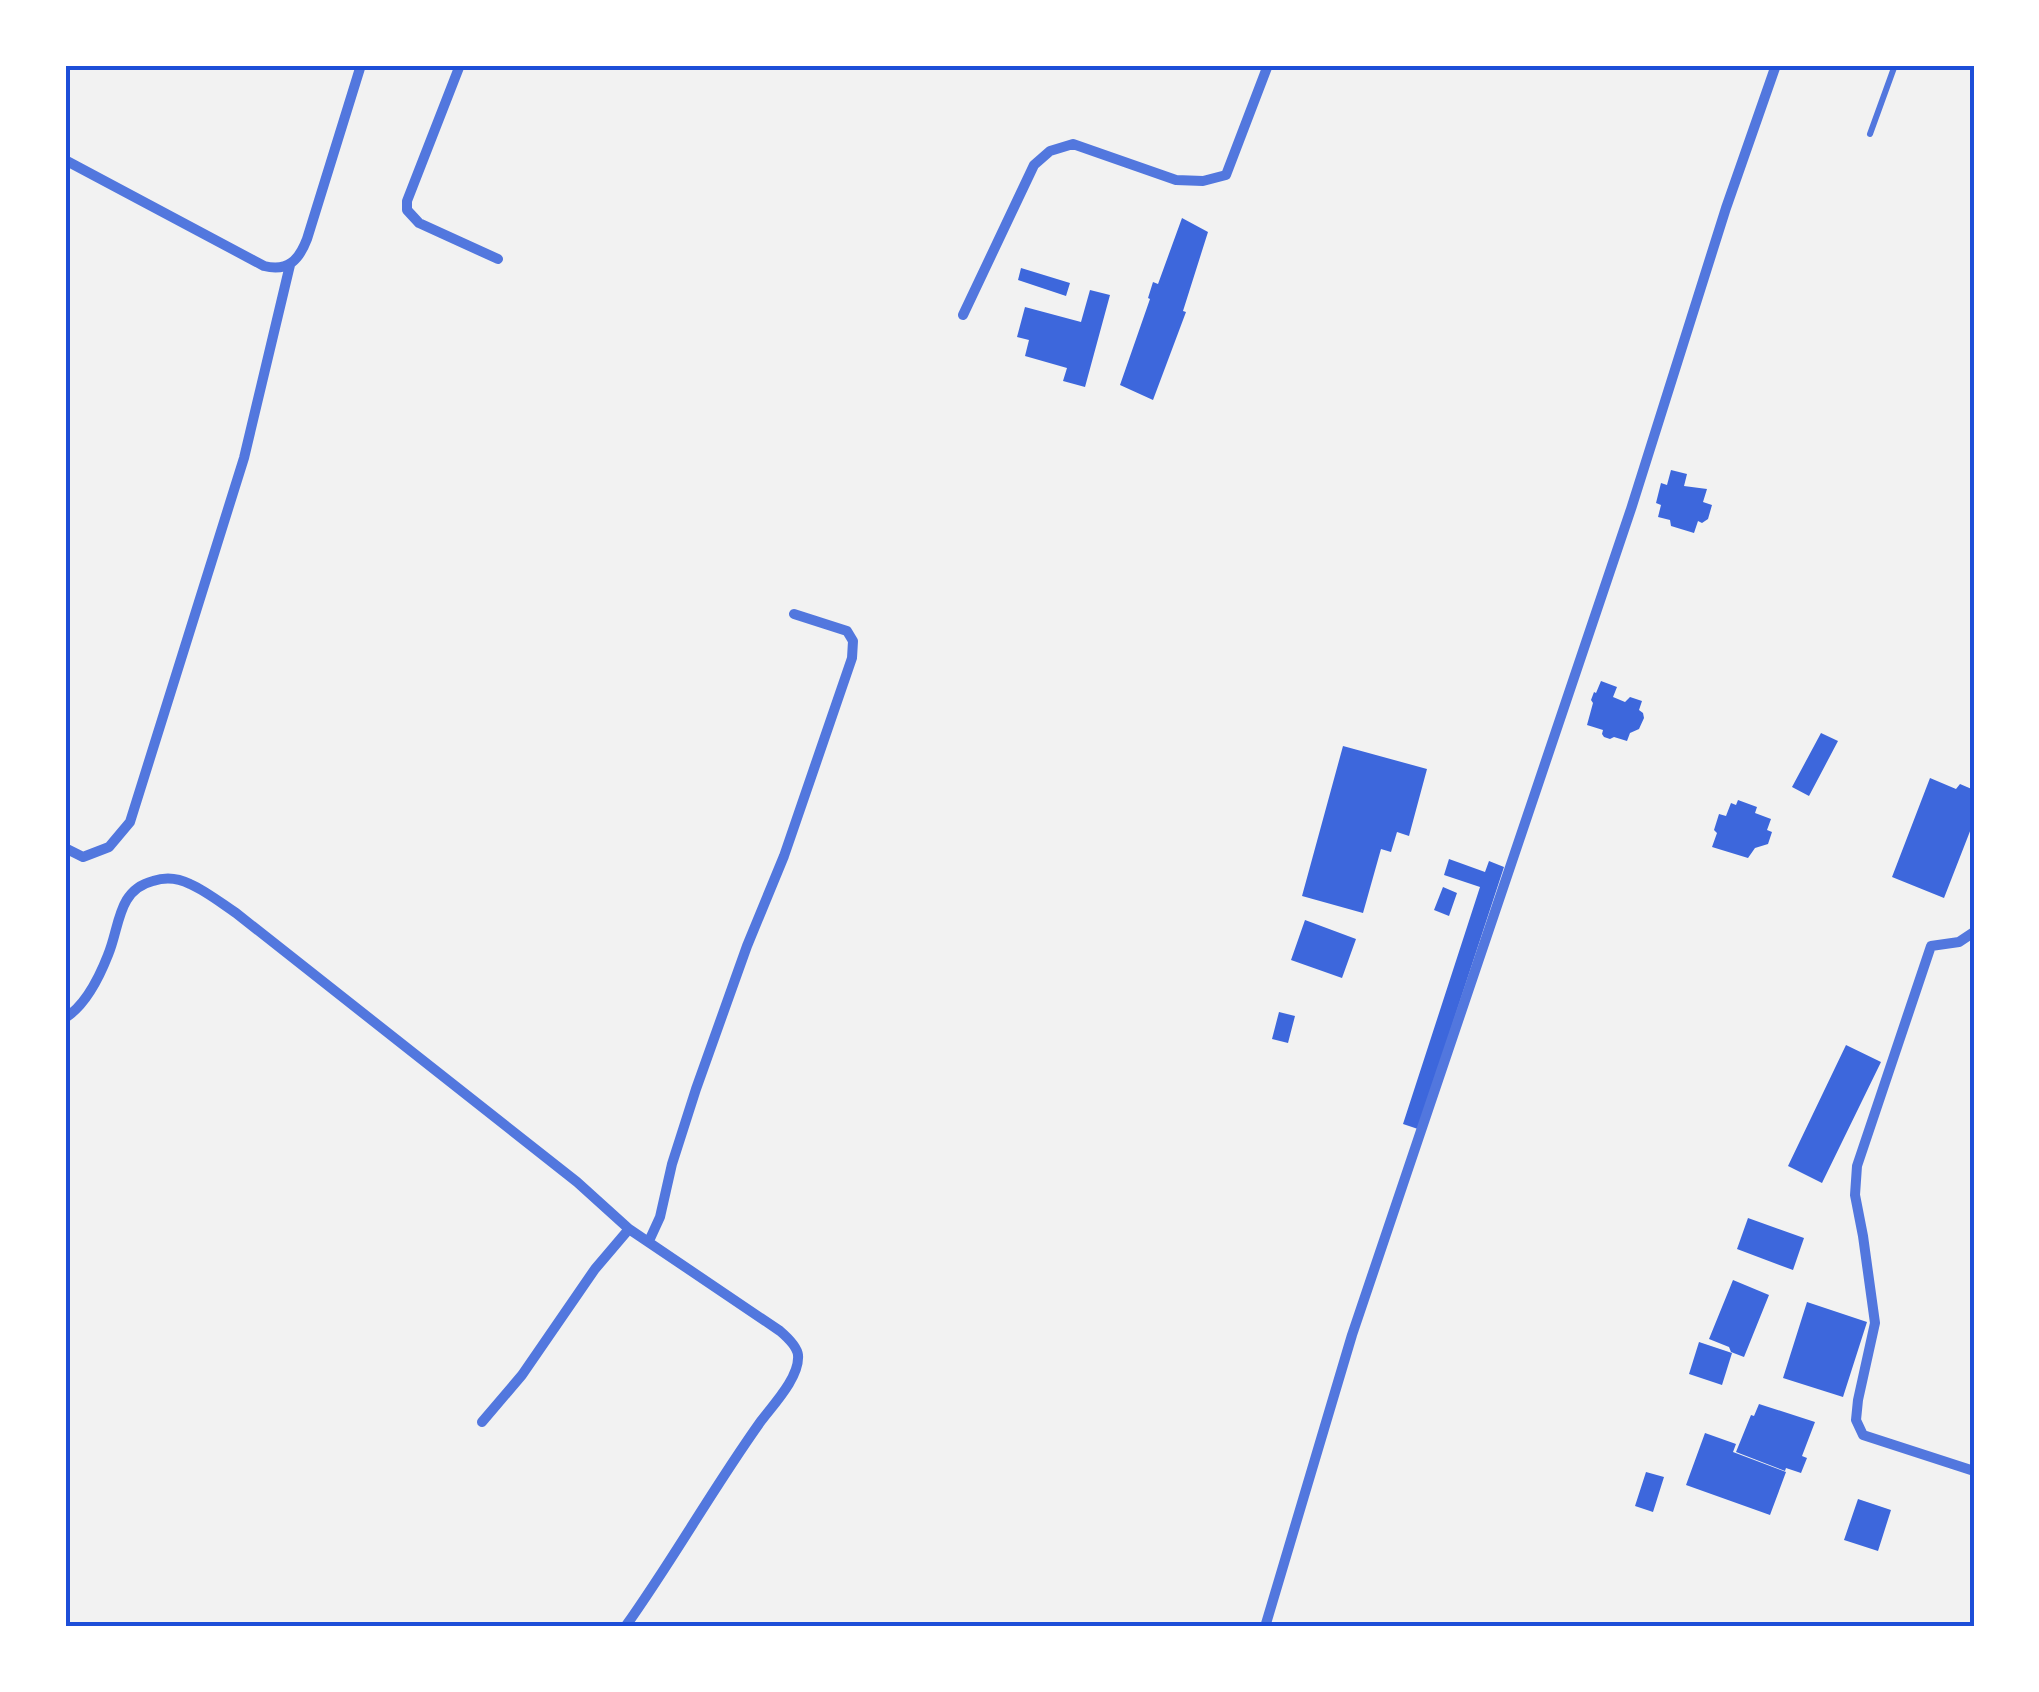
<svg xmlns="http://www.w3.org/2000/svg" width="2039" height="1692" font-family="'Work Sans',sans-serif">
<rect width="100%" height="100%" fill="#f2f2f2"/>
<path fill="#3d67dc" d="M 1182,218 L 1208,232 L 1183,311 L 1186,312 L 1153,400 L 1120,385 L 1150,299 L 1148,298 L 1153,282 L 1158,284 Z
M 1021,268 L 1070,283 L 1066,296 L 1018,280 Z
M 1090,290 L 1110,295 L 1085,387 L 1063,381 L 1067,368 L 1025,356 L 1029,340 L 1017,337 L 1025,307 L 1081,322 Z
M 1671,470 L 1687,474 L 1684,486 L 1707,489 L 1703,502 L 1712,505 L 1708,519 L 1702,523 L 1698,521 L 1694,533 L 1671,526 L 1670,520 L 1658,517 L 1661,505 L 1656,503 L 1661,483 L 1667,485 Z
M 1601,681 L 1617,687 L 1613,697 L 1625,702 L 1630,697 L 1642,701 L 1639,710 L 1643,713 L 1644,718 L 1639,729 L 1630,733 L 1627,741 L 1614,737 L 1610,739 L 1604,737 L 1602,734 L 1603,730 L 1587,725 L 1593,703 L 1591,700 L 1594,692 L 1596,693 Z
M 1821,733 L 1838,741 L 1809,796 L 1792,787 Z
M 1343,746 L 1427,769 L 1409,836 L 1397,832 L 1391,852 L 1381,849 L 1363,913 L 1302,896 Z
M 1930,778 L 1956,789 L 1960,784 L 1974,790 L 1974,821 L 1944,898 L 1892,877 Z
M 1738,800 L 1757,807 L 1755,813 L 1771,819 L 1767,830 L 1772,832 L 1768,844 L 1755,848 L 1748,858 L 1712,847 L 1717,833 L 1714,830 L 1719,814 L 1726,816 L 1731,803 L 1736,805 Z
M 1449,859 L 1485,872 L 1489,861 L 1504,867 L 1418,1129 L 1403,1124 L 1480,887 L 1444,875 Z
M 1443,887 L 1457,893 L 1449,916 L 1434,910 Z
M 1305,920 L 1356,939 L 1342,978 L 1291,960 Z
M 1279,1012 L 1295,1016 L 1288,1043 L 1272,1039 Z
M 1846,1045 L 1881,1062 L 1822,1183 L 1788,1166 Z
M 1748,1218 L 1804,1238 L 1793,1270 L 1737,1249 Z
M 1733,1280 L 1769,1295 L 1744,1357 L 1731,1352 L 1729,1347 L 1709,1339 Z
M 1807,1302 L 1867,1322 L 1843,1397 L 1783,1378 Z
M 1699,1342 L 1732,1353 L 1722,1385 L 1689,1374 Z
M 1759,1404 L 1815,1422 L 1802,1456 L 1807,1458 L 1801,1473 L 1786,1468 L 1785,1471 L 1736,1452 L 1751,1415 L 1754,1416 Z
M 1705,1433 L 1736,1444 L 1733,1452 L 1786,1472 L 1770,1515 L 1686,1485 Z
M 1646,1472 L 1664,1477 L 1653,1512 L 1635,1506 Z
M 1858,1499 L 1891,1510 L 1878,1551 L 1844,1540 Z"/>
<g fill="none" stroke-linecap="round" stroke-linejoin="round">
<path stroke="#5277de" stroke-width="6" d="M 1870,134 L 1895,65"/>
<path stroke="#5277de" stroke-width="10" d="M 460,65 L 407,201 L 407,210 L 419,223 L 498,259
M 65,160 L 264,266 C 288,272 299,260 307,239 L 361,65
M 963,315 L 1034,165 L 1050,151 L 1073,144 L 1176,180 L 1203,181 L 1226,175 L 1268,65
M 65,848 L 83,857 L 109,847 L 130,822 L 244,458 L 290,265
M 1974,932 L 1959,942 L 1931,946 L 1857,1166 L 1855,1195 L 1863,1236 L 1875,1323 L 1858,1400 L 1856,1420 L 1863,1435 L 1974,1471
M 65,1018 C 86,1005 99,978 108,955 C 120,927 117,890 153,881 C 165,877 178,878 190,884 C 206,891 221,903 236,913 L 577,1182 L 629,1229 L 780,1331 C 787,1337 797,1346 798,1355 C 800,1377 773,1405 761,1421 C 713,1488 673,1560 625,1627
M 649,1241 L 660,1217 L 672,1164 L 696,1089 L 747,946 L 784,856 L 852,658 L 853,641 L 847,631 L 794,614
M 482,1422 L 522,1375 L 595,1269 L 629,1229
M 1265,1627 L 1352,1335 L 1631,509 L 1726,208 L 1776,65"/>
</g>
<rect width="2039" height="1692" fill="none" stroke="#ffffff" stroke-width="135"/>
<rect x="68" y="68" width="1904" height="1556" fill="none" stroke="#1d4ed8" stroke-width="4"/>
</svg>
